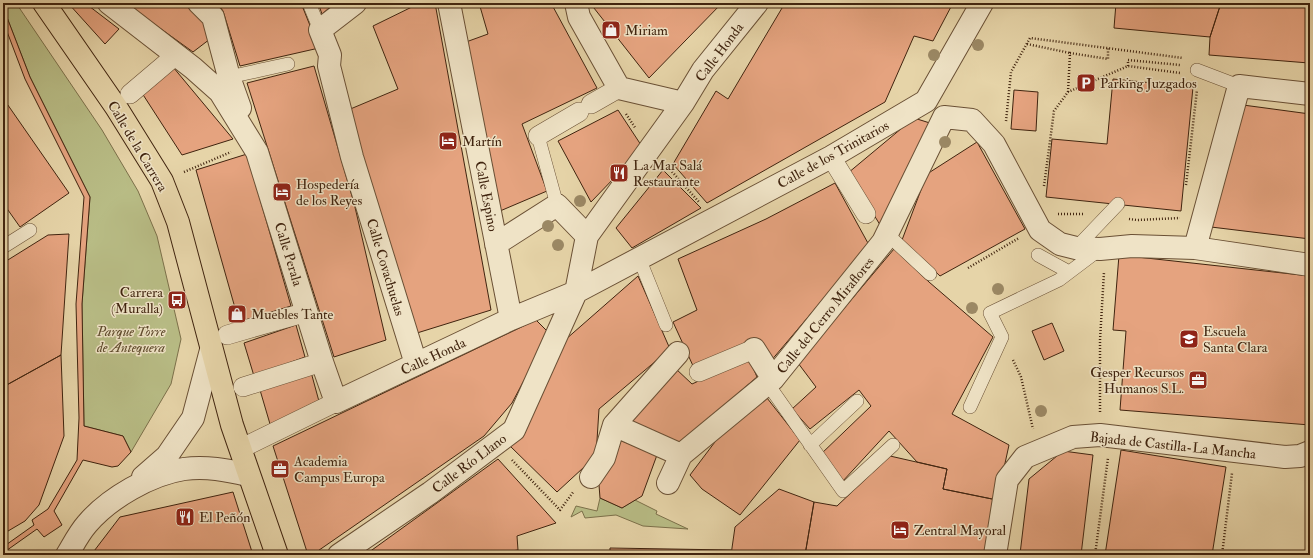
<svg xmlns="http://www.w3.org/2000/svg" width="1313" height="558" font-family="'IM FELL Double Pica',serif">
<rect width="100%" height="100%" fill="#e6d4a8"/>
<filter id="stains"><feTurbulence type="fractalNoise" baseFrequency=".005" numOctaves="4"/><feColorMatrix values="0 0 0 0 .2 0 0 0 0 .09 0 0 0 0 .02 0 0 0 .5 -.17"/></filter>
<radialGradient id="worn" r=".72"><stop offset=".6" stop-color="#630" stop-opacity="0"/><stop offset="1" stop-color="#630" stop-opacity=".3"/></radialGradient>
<path fill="#b8bc85" stroke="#7c704a" d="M 11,3 L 16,3 L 102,130 L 138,191 L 157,236 L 181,339 L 171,384 L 131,452 L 123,436 L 84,426 L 82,304 L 90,197 L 30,77 L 3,7 Z
M 600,498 L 622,508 L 635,500 L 657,511 L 656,514 L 688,529 L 643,526 L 616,515 L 585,518 L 582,511 L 571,517 L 576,506 L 597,511 Z"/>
<path fill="#e5a37f" stroke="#40240f" d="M 3,3 L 7,5 L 3,7 L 30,77 L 90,197 L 82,304 L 84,426 L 123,436 L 131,452 L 118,466 L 112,467 L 83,460 L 54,511 L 62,525 L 44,537 L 37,529 L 3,553 L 3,547 L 34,525 L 32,520 L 48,509 L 77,460 L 79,418 L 76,304 L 84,197 L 25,79 L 3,21 Z
M 68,3 L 85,3 L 119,29 L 105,44 Z
M 125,3 L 185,3 L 205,21 L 210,39 L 193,52 Z
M 217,3 L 301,3 L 319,48 L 240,66 L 223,11 Z
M 318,3 L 335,3 L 322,14 Z
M 420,3 L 435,3 L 491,310 L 417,333 L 348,110 L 398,89 L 373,26 Z
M 479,3 L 551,3 L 597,88 L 522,124 L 547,191 L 500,211 L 466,42 L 488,34 Z
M 590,3 L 722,3 L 649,78 Z
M 785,3 L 953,3 L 933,41 L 914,36 L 885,102 L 707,203 L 673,164 L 716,91 L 728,99 Z
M 1116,3 L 1221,3 L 1210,37 L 1114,28 Z
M 1221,3 L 1310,3 L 1309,63 L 1209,55 L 1210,37 Z
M 314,66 L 354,203 L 386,340 L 334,357 L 247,83 Z
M 173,67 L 233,139 L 182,155 L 140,90 Z
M 1113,79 L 1193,87 L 1181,211 L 1046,197 L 1052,139 L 1107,144 Z
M 1014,90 L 1038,92 L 1036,131 L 1011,129 Z
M 3,98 L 69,193 L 20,227 L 3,203 Z
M 1243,105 L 1310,114 L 1310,239 L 1211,227 Z
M 618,110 L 643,148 L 591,202 L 558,141 Z
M 914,118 L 933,124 L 882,228 L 848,173 Z
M 977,142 L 1025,229 L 940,276 L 902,240 L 927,174 Z
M 247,154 L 291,306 L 239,322 L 196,170 Z
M 663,170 L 701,208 L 632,248 L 616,228 Z
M 835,183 L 869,245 L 770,362 L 759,341 L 694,368 L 673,322 L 697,310 L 678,259 L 766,219 Z
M 69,234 L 61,355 L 3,387 L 3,263 L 48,235 Z
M 894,249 L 929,282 L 993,337 L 952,414 L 1009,445 L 997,500 L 943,489 L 947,469 L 917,462 L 889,431 L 842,482 L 820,455 L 871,406 L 859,390 L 810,429 L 792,409 L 816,387 L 798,363 Z
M 1119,255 L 1310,276 L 1310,425 L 1120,410 L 1126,331 L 1113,330 Z
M 638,276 L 670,349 L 599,409 L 596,456 L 557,492 L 509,445 L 565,340 Z
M 536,320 L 549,333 L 512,403 L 484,436 L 312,555 L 308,555 L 273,446 Z
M 1052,323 L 1064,351 L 1044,360 L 1032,331 Z
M 296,325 L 305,357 L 254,376 L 244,343 Z
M 61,355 L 64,436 L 39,505 L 25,521 L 3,534 L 3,387 Z
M 749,358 L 757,377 L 676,447 L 628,421 L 675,368 L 692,384 Z
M 311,372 L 320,405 L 270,424 L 260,390 Z
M 767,398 L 800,440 L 740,515 L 702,489 L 690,475 L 727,426 Z
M 617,439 L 657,455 L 642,496 L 622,508 L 600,498 L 599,485 Z
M 1121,450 L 1226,467 L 1212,555 L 1105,555 Z
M 1063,451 L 1093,455 L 1081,555 L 1020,554 L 1029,479 Z
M 890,456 L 947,469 L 943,489 L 997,500 L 986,555 L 805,555 L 814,502 L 837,506 Z
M 498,459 L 556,523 L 517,536 L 518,550 L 486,555 L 365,555 Z
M 779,489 L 814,502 L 805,555 L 731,555 L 735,527 Z
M 233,492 L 253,555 L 91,555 L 120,517 Z
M 610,548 L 731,550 L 731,555 L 610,555 Z"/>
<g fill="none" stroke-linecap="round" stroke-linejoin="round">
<g stroke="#6a5035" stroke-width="14">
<path id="service" d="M 309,3 L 320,30
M 1197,70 L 1239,86
M 229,77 L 288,64
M 538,136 L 557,205
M 887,234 L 930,274
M 3,247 L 30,230
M 1076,248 L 1118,204
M 1038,255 L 1069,272
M 639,258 L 666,325
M 766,386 L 772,390 L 843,491 L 893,445
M 970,407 L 1002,337 L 990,313 L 1059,280 L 1100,249
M 810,445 L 857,401"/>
</g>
<g stroke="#6a5035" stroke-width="20">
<path id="pedestrian" d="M 130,94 L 176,55
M 591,104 L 619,88
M 538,136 L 579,112
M 831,157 L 866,214
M 227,335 L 307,312
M 699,372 L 754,349
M 243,387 L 322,362
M 240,449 L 336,402"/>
</g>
<g stroke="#6a5035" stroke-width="24">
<path id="minor" d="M 109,3 L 193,68 L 220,92 L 257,152 L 322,362 L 336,402 L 511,319 L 576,292 L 831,157 L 926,101 L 982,3
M 199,3 L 213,17 L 229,77 L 240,108
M 355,3 L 320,30 L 330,55 L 329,66 L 352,157 L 416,364
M 449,3 L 511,319
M 576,3 L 579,17 L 619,88 L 683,103
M 944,117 L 972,120 L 994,144 L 1040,230 L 1060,244 L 1076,248 L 1100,249 L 1132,246 L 1195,248 L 1310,265
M 496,244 L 557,205 L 587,236
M 1195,248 L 1239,86 L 1310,94
M 754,349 L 773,379
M 678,353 L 614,425 L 681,455
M 143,477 L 167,456 L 193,418 L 211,350
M 591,477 L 604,458 L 614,425
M 668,483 L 681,455 L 773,379 L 883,242 L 944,117
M 67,555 C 73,545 79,533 87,524 C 109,498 151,474 184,469 C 206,466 227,470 248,475
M 339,555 L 430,493 L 514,430 L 576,292 L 587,236 L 683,103 L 703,70 L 757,3
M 995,555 L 1007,480 L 1025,457 L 1073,437 L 1100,435 L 1285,457 L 1300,456 L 1310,452"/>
</g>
<g stroke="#40240f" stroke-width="24">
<path id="primary" d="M 44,3 L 116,107 L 162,181 L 178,222 L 232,425 L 277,555"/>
</g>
<path stroke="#40240f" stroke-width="2.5" stroke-dasharray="1 2" stroke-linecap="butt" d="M 1027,44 L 1070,53
M 1128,66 L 1128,60 L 1180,65
M 1068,92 L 1070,53 L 1108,59 L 1108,48
M 626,114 L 636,129
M 1006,121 L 1011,72 L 1030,38 L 1183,58
M 666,165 L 699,202
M 184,172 L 231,152
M 1186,185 L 1197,90
M 1044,186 L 1054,111 L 1068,92 L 1128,66 L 1180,73
M 1058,214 L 1083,214
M 1129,219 L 1137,220 L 1180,218
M 968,268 L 1019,238
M 1013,360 L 1021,377 L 1033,429
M 1100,412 L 1100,340 L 1104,272
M 512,460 L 560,510 L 574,491
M 1095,555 L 1108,458
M 1222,555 L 1232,473"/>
<use href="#service" stroke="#efe3c6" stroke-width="13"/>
<use href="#pedestrian" stroke="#efe3c6" stroke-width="19"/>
<use href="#minor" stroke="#efe3c6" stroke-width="22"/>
<use href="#primary" stroke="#e6d4a8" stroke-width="22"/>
</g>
<g fill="#9b8864">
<circle cx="978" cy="45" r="6"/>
<circle cx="934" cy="55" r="6"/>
<circle cx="945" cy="142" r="6"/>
<circle cx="580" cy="201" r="6"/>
<circle cx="548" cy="226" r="6"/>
<circle cx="558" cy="245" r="6"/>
<circle cx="998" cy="289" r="6"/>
<circle cx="972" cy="308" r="6"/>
<circle cx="1041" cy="411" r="6"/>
</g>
<defs>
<g id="shop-square" transform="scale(1)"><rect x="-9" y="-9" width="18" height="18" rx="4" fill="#8f2418" stroke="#efe3c6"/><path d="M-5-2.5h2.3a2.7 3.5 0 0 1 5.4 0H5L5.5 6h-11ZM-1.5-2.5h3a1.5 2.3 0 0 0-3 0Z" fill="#fff"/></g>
<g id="parking-square" transform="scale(1)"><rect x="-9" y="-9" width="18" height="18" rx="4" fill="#8f2418" stroke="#efe3c6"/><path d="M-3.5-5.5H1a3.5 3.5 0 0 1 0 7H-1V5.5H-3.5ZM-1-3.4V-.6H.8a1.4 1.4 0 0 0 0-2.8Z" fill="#fff"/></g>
<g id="hotel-square" transform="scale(1)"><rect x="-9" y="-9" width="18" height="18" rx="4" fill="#8f2418" stroke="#efe3c6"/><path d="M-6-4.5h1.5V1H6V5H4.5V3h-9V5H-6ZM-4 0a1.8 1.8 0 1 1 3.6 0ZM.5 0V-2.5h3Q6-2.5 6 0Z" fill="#fff"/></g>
<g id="restaurant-square" transform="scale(1)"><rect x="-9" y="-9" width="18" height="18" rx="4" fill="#8f2418" stroke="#efe3c6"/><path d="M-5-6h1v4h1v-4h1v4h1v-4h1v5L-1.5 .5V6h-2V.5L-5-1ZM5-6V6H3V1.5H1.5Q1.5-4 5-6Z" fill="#fff"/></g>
<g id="bus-square" transform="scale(1)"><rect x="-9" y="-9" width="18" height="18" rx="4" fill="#8f2418" stroke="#efe3c6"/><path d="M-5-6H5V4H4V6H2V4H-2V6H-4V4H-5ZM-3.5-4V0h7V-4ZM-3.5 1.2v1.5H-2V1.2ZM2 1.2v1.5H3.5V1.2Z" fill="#fff"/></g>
<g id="school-square" transform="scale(1)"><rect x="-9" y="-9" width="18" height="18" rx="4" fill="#8f2418" stroke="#efe3c6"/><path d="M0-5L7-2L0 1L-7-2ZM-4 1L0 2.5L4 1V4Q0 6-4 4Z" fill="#fff"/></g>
<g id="office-square" transform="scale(1)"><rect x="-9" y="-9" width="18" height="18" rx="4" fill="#8f2418" stroke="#efe3c6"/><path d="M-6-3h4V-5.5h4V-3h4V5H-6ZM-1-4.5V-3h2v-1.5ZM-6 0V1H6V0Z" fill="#fff"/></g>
</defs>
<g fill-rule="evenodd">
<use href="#shop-square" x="611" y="30"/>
<use href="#parking-square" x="1086" y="83"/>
<use href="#hotel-square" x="448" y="141"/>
<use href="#restaurant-square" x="619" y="173"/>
<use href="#hotel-square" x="282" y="192"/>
<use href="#bus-square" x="177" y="300"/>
<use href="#shop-square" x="237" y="314"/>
<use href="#school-square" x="1189" y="339"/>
<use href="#office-square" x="1198" y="380"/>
<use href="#office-square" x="280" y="469"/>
<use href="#restaurant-square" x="185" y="517"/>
<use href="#hotel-square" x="900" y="530"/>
</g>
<g text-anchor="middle" stroke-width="3" stroke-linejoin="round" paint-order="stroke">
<g font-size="14" fill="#40240f" stroke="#efe3c6" text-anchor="start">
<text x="625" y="35">Miriam</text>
<text x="1100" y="88">Parking Juzgados</text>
<text x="462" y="146">Martín</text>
<text x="633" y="170">La Mar Salá<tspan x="633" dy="16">Restaurante</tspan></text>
<text x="296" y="189">Hospedería<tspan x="296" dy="16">de los Reyes</tspan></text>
<text x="163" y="297" text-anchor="end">Carrera<tspan x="163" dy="16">(Muralla)</tspan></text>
<text x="251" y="319">Muebles Tante</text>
<text x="1203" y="336">Escuela<tspan x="1203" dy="16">Santa Clara</tspan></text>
<text x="1184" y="377" text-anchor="end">Gesper Recursos<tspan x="1184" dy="16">Humanos S.L.</tspan></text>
<text x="294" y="466">Academia<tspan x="294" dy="16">Campus Europa</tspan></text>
<text x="199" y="522">El Peñón</text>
<text x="914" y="535">Zentral Mayoral</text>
</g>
<g font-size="14" fill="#40240f" stroke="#efe3c6">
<text transform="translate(719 52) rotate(-53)" y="5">Calle Honda</text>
<text transform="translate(138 146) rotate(59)" y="5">Calle de la Carrera</text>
<text transform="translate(833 154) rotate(-29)" y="5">Calle de los Trinitarios</text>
<text transform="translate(487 196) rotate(79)" y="5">Calle Espino</text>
<text transform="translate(289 254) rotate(73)" y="5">Calle Perala</text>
<text transform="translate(386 267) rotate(73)" y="5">Calle Covachuelas</text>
<text transform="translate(825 315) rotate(-51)" y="5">Calle del Cerro Miraflores</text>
<text transform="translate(433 356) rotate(-25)" y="5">Calle Honda</text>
<text transform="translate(1173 445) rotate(6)" y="5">Bajada de Castilla-La Mancha</text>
<text transform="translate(469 463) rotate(-37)" y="5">Calle Río Llano</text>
</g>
<g font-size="14" font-style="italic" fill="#5e4a2c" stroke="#efe3c6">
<text x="131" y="336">Parque Torre<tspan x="131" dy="16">de Antequera</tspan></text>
</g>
</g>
<rect width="1313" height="558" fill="none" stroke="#e6d4a8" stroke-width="16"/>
<rect x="4" y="4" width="1305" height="550" fill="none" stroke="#40240f" stroke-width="2"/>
<rect x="8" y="8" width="1297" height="542" fill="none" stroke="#40240f"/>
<rect width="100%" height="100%" filter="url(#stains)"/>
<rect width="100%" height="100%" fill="url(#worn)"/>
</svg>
